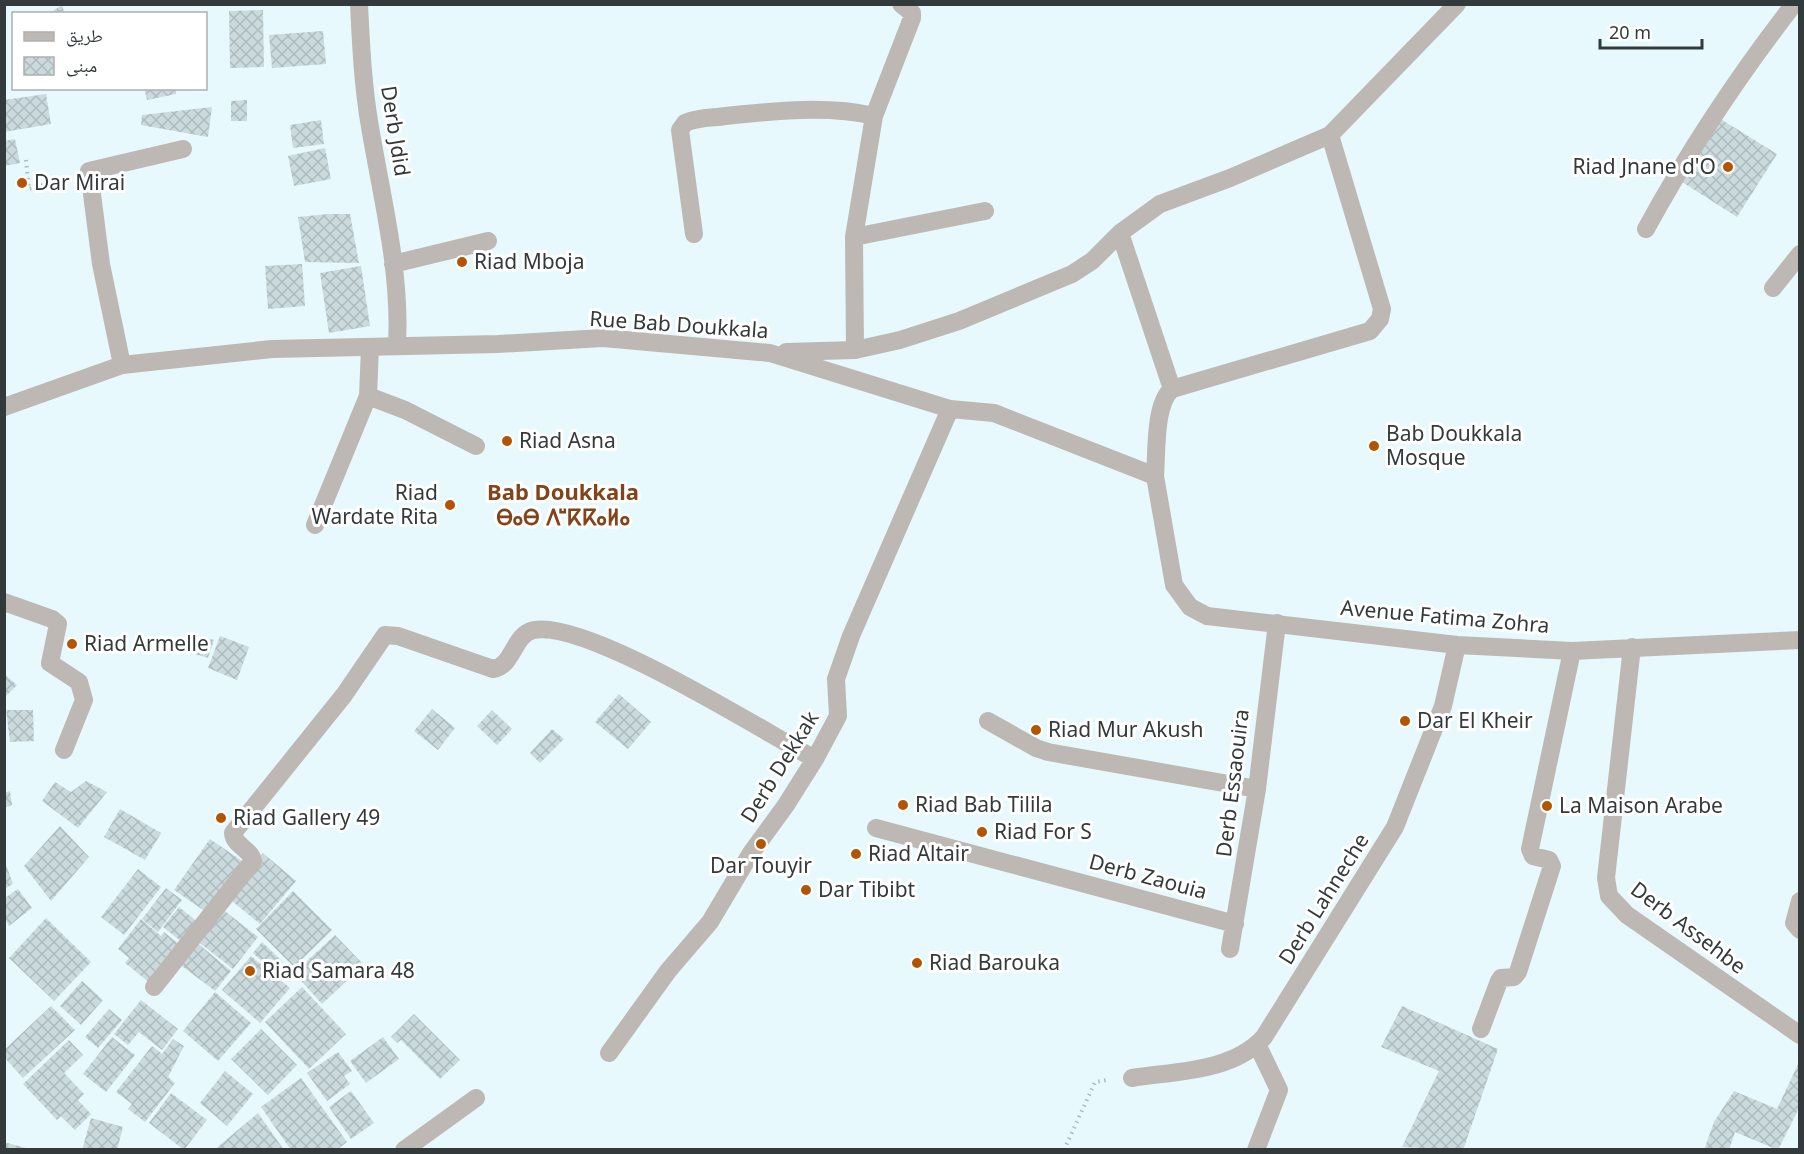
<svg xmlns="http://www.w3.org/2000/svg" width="1804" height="1154" font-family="'Noto Sans','Noto Naskh Arabic','Noto Sans Tifinagh',sans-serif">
<defs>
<pattern id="building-cross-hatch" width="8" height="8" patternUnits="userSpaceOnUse" patternTransform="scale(1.5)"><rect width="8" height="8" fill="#cadadd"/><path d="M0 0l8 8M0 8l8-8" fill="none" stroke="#aebcbf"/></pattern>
</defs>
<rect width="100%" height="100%" fill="#e8f9fd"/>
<path fill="url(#building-cross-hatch)" d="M 62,5 L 65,14 L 48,14 Z
M 263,10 L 264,67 L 230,68 L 229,11 Z
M 323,31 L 326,64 L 272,68 L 269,35 Z
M 144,88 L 175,88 L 176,94 L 147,100 Z
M 46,94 L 51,124 L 4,132 L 4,100 Z
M 247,100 L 247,121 L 231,121 L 231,101 Z
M 212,107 L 208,137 L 141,125 L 142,115 Z
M 1719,118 L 1777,154 L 1737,217 L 1679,180 Z
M 321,120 L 324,144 L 293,148 L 290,125 Z
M 15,139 L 20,163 L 4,166 L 4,141 Z
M 325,148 L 331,179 L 294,186 L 288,156 Z
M 328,214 L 350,214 L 359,263 L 305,262 L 298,217 Z
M 302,264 L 305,306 L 268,309 L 265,266 Z
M 361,266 L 370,326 L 329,333 L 320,273 Z
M 200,636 L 214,640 L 208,658 L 195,654 Z
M 220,636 L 249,647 L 237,680 L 208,668 Z
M 4,674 L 17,685 L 4,698 Z
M 619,694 L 651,722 L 628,749 L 595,722 Z
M 432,709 L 455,728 L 438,750 L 414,731 Z
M 6,710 L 33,710 L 34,741 L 10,742 Z
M 492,710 L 512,729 L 497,745 L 477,726 Z
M 552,729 L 564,739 L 540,763 L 530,753 Z
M 86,781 L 107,792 L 78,828 L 42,801 L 55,782 L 71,792 Z
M 10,791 L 12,805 L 4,808 L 4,793 Z
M 120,809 L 161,833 L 145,860 L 104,837 Z
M 60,826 L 89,857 L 51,901 L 24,866 Z
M 210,839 L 245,863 L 209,914 L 174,890 Z
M 263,853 L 296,881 L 260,924 L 227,897 Z
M 4,859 L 13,884 L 4,889 Z
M 138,869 L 161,887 L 124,935 L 101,917 Z
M 166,888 L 182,900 L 158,932 L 142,919 Z
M 18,889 L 32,908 L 9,926 L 5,919 L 5,898 Z
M 293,891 L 332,930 L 294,967 L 256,929 Z
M 179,907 L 199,923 L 182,942 L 163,927 Z
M 221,908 L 258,937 L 233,969 L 196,940 Z
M 46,918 L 91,962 L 54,1001 L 9,958 Z
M 141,919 L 161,936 L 164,932 L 180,945 L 150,983 L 125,963 L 129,958 L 118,949 Z
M 335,935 L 364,965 L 322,1004 L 294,973 Z
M 195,941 L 231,971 L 215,991 L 178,963 Z
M 262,942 L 283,962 L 273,972 L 253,953 Z
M 251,956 L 290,988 L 260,1023 L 222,990 Z
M 82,981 L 103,1000 L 81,1025 L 60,1006 Z
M 302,987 L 346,1034 L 309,1069 L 265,1022 Z
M 215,992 L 251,1023 L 218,1061 L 183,1031 Z
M 141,1000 L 178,1029 L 162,1050 L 139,1032 L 128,1045 L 114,1034 Z
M 51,1006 L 75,1030 L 23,1078 L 4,1057 L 4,1050 Z
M 1402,1006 L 1498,1049 L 1463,1150 L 1402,1147 L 1439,1071 L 1381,1047 Z
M 109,1009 L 122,1020 L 98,1048 L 85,1037 Z
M 414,1014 L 460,1060 L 440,1079 L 401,1040 L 397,1043 L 391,1037 Z
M 261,1029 L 297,1065 L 268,1095 L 231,1059 Z
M 112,1037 L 135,1055 L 106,1092 L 83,1074 Z
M 383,1037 L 399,1059 L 366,1083 L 350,1061 Z
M 173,1039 L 184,1046 L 168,1077 L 175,1083 L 145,1122 L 128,1109 L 132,1104 L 116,1092 L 152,1046 L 162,1054 Z
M 69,1040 L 83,1055 L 64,1073 L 84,1094 L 78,1100 L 91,1114 L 75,1130 L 61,1116 L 57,1120 L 23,1084 Z
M 338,1052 L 352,1071 L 344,1076 L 350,1084 L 327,1101 L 307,1073 Z
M 1800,1060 L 1800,1106 L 1778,1150 L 1735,1132 L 1729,1150 L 1704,1150 L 1714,1122 L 1734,1091 L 1777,1109 Z
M 225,1071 L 253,1094 L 227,1126 L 200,1103 Z
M 301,1078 L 347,1142 L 337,1150 L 291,1150 L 261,1107 Z
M 351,1091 L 374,1123 L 351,1139 L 329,1107 Z
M 171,1093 L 207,1120 L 184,1150 L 149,1123 Z
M 258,1113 L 284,1150 L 214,1150 Z
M 91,1118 L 123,1127 L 117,1150 L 82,1150 Z
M 4,1142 L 30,1149 L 30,1150 L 4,1150 Z"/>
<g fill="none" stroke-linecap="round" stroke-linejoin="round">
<path stroke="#aebbbe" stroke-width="4" stroke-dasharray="1.5 4.5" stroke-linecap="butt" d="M 26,160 L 29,189 L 64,179
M 1064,1150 L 1095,1082 L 1107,1080"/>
<path stroke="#beb8b5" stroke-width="18" d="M 359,4 C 361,46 363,87 370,127 C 382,199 401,271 397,344
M 694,234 L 680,130 L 685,123 C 698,117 713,118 726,116 C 774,111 827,105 874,116
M 854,237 L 985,211
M 393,264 L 488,241
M 855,350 L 854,237 L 874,116 L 912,18 L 912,13 L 901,4
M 122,365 L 101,264 L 89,171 L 183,149
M 368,396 L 405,410 L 476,446
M 315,525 L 368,396 L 370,347
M 4,602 L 52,619 L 58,624 L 50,663 L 79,682 L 84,700 L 64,750
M 988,721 L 1036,748 L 1048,752 L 1257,789
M 876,828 L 1235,924
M 1800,901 L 1794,923 L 1800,930
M 1230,949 L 1257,789 L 1277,623
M 154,987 L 253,861 C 251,849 234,846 233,833 L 344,695 L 385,635 L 398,636 L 493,669 C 514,666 513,634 534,630 C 588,620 761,730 815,759
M 1481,1029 L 1499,981 L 1501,978 L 1514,977 L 1518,972 L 1552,866 L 1549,860 L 1533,856 L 1530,849 L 1572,651
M 609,1053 L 668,971 L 710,922 L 751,853 L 786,805 L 815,759 L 838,716 L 836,679 L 851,636 L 950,409
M 1256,1150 L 1279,1090 L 1257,1044"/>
<path stroke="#beb8b5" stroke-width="18" d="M 1646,229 C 1689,150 1738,76 1794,4
M 1120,233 L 1172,389
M 1773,288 L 1800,254
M 786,352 L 855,350 L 900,340 L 959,321 L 1072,274 L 1092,261 L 1120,233 L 1160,204 L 1230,178 L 1330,135 L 1457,4
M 4,407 L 122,365 L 272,349 L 498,344 L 603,338 L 770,353 L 950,409 L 994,413 L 1155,476 L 1174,585 L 1190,607 L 1207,616 L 1457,645 L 1572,651 L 1800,640
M 1155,476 C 1157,453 1154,404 1172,389 L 1370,331 L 1380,319 L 1382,309 L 1330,135
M 1632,647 L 1606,878 L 1609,896 L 1627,915 L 1800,1035
M 1132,1078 C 1175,1071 1233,1072 1264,1037 L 1395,827 L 1443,706 L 1457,645
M 404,1150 L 476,1098"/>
</g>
<g fill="#b25500" stroke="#fff" stroke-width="2">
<circle cx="1728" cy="167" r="6"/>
<circle cx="22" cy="183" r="6"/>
<circle cx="462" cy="262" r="6"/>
<circle cx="507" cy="441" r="6"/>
<circle cx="1374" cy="446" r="6"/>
<circle cx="450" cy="505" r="6"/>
<circle cx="72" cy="644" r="6"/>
<circle cx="1405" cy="721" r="6"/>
<circle cx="1036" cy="730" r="6"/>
<circle cx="903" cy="805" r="6"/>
<circle cx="1547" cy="806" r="6"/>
<circle cx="221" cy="818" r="6"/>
<circle cx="982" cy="832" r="6"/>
<circle cx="761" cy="844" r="6"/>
<circle cx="856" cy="854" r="6"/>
<circle cx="806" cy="890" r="6"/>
<circle cx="917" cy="963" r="6"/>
<circle cx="250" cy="971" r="6"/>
</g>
<g text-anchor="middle" stroke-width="6" stroke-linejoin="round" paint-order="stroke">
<g font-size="21" fill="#333a3b" stroke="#fff">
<text transform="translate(395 131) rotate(81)" y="7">Derb Jdid</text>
<text transform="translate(679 325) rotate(4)" y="7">Rue Bab Doukkala</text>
<text transform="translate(1445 617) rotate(5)" y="7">Avenue Fatima Zohra</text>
<text transform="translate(780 767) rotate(-58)" y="7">Derb Dekkak</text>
<text transform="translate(1233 783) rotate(-83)" y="7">Derb Essaouira</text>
<text transform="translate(1148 877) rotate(15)" y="7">Derb Zaouia</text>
<text transform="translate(1324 899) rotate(-58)" y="7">Derb Lahneche</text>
<text transform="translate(1688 928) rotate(37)" y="7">Derb Assehbe</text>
</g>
<g font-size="21" fill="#333a3b" stroke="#fff" text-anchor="start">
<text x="1716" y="174" text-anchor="end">Riad Jnane d'O</text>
<text x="34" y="190">Dar Mirai</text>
<text x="474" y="269">Riad Mboja</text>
<text x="1386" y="441">Bab Doukkala<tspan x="1386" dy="24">Mosque</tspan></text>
<text x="519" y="448">Riad Asna</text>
<text x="438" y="500" text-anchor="end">Riad<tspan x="438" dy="24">Wardate Rita</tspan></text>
<text x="84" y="651">Riad Armelle</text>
<text x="1417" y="728">Dar El Kheir</text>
<text x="1048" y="737">Riad Mur Akush</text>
<text x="915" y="812">Riad Bab Tilila</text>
<text x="1559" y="813">La Maison Arabe</text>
<text x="233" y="825">Riad Gallery 49</text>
<text x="994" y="839">Riad For S</text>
<text x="868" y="861">Riad Altair</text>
<text x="761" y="873" text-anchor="middle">Dar Touyir</text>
<text x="818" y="897">Dar Tibibt</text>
<text x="929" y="970">Riad Barouka</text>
<text x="262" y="978">Riad Samara 48</text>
</g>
<g font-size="22" font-weight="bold" fill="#82451b" stroke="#fff">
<text x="563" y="500">Bab Doukkala<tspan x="563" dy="25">ⴱⴰⴱ ⴷⵯⴽⴽⴰⵍⴰ</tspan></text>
</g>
</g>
<rect width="1804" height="1154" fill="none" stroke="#333a3b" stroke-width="12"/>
<rect x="12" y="12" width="195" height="78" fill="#ffffff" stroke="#adb0b1" stroke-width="1.5"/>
<rect x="24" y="32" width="30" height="9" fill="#beb8b5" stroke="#adb0b1" stroke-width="1.5"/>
<text x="66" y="42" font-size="18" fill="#333a3b">طريق</text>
<rect x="24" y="57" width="30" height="18" fill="url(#building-cross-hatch)" stroke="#adb0b1" stroke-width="1.5"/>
<text x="66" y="72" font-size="18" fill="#333a3b">مبنى</text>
<path d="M1600 39v9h102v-9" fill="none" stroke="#333a3b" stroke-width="3"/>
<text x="1609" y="39" font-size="18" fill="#333a3b" stroke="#ffffff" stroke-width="4.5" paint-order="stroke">20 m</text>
</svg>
